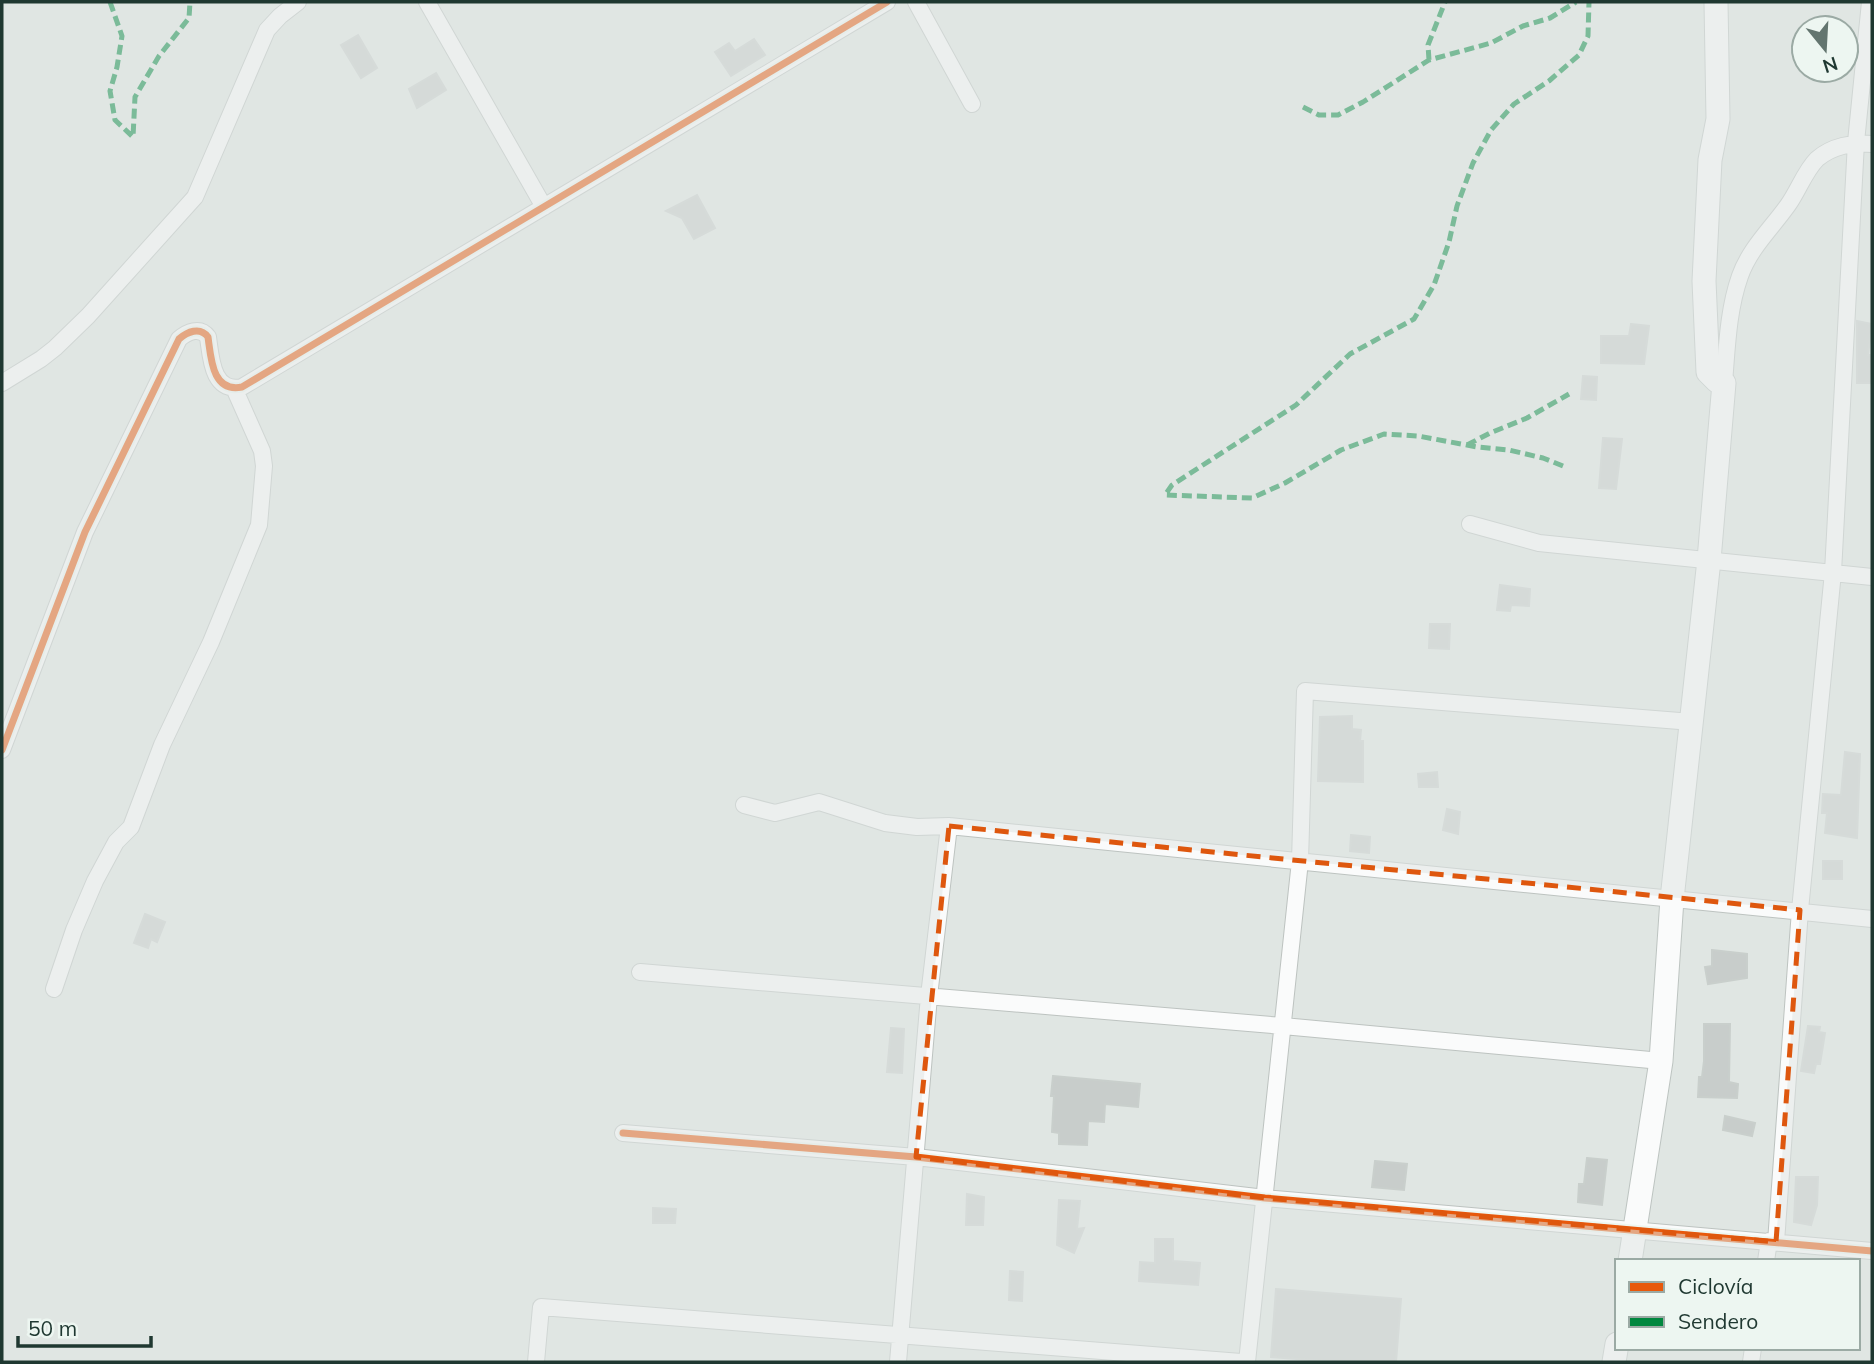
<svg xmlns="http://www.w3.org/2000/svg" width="1874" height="1364" font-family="Mulish,sans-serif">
<rect width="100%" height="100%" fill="#e0e6e3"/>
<path fill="#c8cdcb" stroke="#c9cfcc" stroke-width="2" d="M 358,35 L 377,68 L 361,78 L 341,45 Z
M 754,39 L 765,55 L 731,76 L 715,52 L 729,43 L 735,51 Z
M 436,73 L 446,90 L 417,108 L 409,89 Z
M 697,195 L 715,228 L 694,239 L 682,218 L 666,211 Z
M 1857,321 L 1872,324 L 1868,355 L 1872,355 L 1872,383 L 1857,383 Z
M 1631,324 L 1649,326 L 1644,364 L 1601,363 L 1601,336 L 1629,336 Z
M 1583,376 L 1597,377 L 1596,400 L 1581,399 Z
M 1603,438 L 1622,439 L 1616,489 L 1599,488 Z
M 1500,585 L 1530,589 L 1529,606 L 1511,605 L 1510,611 L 1497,610 Z
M 1430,624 L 1450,624 L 1449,649 L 1429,648 Z
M 1352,716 L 1352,729 L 1361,730 L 1360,741 L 1363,741 L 1363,782 L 1318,781 L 1320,717 Z
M 1845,752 L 1860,754 L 1857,838 L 1825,833 L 1827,813 L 1822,813 L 1823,794 L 1841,795 Z
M 1437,772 L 1438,787 L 1419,787 L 1418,774 Z
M 1447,809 L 1460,812 L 1458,834 L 1443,830 Z
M 1351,835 L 1370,837 L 1369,853 L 1350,851 Z
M 1823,861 L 1842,861 L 1842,879 L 1823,879 Z
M 145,914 L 165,922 L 157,942 L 151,939 L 148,948 L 134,943 Z
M 1712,950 L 1747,954 L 1747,978 L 1708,984 L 1705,967 L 1712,966 Z
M 1704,1024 L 1730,1024 L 1729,1082 L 1738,1084 L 1737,1098 L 1698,1097 L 1699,1077 L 1702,1077 L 1704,1061 Z
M 1808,1026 L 1820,1027 L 1819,1032 L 1825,1033 L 1820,1064 L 1816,1064 L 1814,1073 L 1801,1071 Z
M 891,1028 L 904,1029 L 902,1073 L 887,1072 Z
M 1053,1076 L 1140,1084 L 1138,1107 L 1105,1104 L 1104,1122 L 1088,1121 L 1087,1145 L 1059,1144 L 1059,1133 L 1052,1132 L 1054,1096 L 1051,1096 Z
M 1725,1116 L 1755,1123 L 1752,1136 L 1723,1130 Z
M 1587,1158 L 1607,1160 L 1602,1205 L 1578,1202 L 1579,1184 L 1584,1184 Z
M 1375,1161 L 1407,1164 L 1404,1190 L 1372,1187 Z
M 1796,1177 L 1818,1177 L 1817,1205 L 1811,1225 L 1794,1222 Z
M 967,1194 L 984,1197 L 983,1225 L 966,1225 Z
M 1059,1200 L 1080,1201 L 1077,1229 L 1084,1228 L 1074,1253 L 1057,1245 Z
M 653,1208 L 676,1209 L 675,1223 L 653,1223 Z
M 1155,1239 L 1173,1239 L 1173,1261 L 1200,1263 L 1198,1285 L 1139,1281 L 1140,1262 L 1155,1263 Z
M 1010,1271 L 1023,1272 L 1022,1301 L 1009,1300 Z
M 1276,1289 L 1401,1299 L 1396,1362 L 1337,1362 L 1271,1357 Z"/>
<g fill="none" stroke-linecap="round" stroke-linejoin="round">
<g stroke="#bdc3c0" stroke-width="18">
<path id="street" d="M 427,2 L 544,207
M 916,2 L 972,104
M 2,383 L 41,359 L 55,348 L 88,316 L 195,197 L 267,30 L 280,16 L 298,2
M 1724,383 C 1727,347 1728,310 1740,276 C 1750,248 1771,229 1788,205 C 1798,191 1805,171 1817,159 C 1832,146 1853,142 1872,144
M 1470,524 L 1539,543 L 1872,577
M 2,750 L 85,532 L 179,339 C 187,332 200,326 208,337 C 211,358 212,393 242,387 L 887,2
M 744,805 L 775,813 L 819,802 L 885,823 L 917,827 L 949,826 L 1872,919
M 640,972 L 1283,1026 L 1661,1061
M 54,989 L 74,930 L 95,881 L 116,842 L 131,827 L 162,745 L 211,642 L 259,525 L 264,466 L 262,451 L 234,388
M 623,1133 L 916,1157 L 1265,1198 L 1872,1251
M 1776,1242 L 1800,910 L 1833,572 L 1856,142 L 1870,2
M 1766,1261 L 1769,1241
M 536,1362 L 541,1307 L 1241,1362
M 898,1362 L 929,996 L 949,826
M 1247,1362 L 1300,861 L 1305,691 L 1692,722
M 1751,1362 L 1753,1348"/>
</g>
<g stroke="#bdc4c1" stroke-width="25">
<path id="secondary" d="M 1630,1261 L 1661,1061 L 1672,899 L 1709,560 L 1724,383 L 1717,381 L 1708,372 L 1704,281 L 1710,160 L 1718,119 L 1716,2
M 1614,1362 L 1617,1344"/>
</g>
<use href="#street" stroke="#fafbfb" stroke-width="16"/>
<use href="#secondary" stroke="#fafbfb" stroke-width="23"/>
<path stroke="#00873e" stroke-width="5" stroke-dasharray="10 5" stroke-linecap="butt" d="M 110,2 L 122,36 L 117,67 L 110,91 L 115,120 L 133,137 L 135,97 L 159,56 L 189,18 L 190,2
M 1429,60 L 1428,45 L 1445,2
M 1303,107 L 1319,115 L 1338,115 L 1363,102 L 1429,60 L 1491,43 L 1523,26 L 1550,18 L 1576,2
M 1467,445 L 1490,433 L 1527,418 L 1569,394
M 1563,466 L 1543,458 L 1509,450 L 1477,447 L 1418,436 L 1384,434 L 1341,450 L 1285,483 L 1252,498 L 1165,495 L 1172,485 L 1296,405 L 1350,354 L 1414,319 L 1434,285 L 1449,242 L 1457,206 L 1473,163 L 1491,130 L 1514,104 L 1549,81 L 1579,55 L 1588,36 L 1589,2"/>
<g stroke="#edf6f1" stroke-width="11">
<path id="cycleway" d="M 2,750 L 85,532 L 179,339 C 187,332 200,326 208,337 C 211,358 212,393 242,387 L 887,2
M 623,1133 L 916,1157 L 1265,1198 L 1872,1251"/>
</g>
<use href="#cycleway" stroke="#e8590c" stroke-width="7"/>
</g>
<path d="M0 0H1874V1364H0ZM 949,826 L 1800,910 L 1776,1242 L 1265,1198 L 916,1157 Z" fill="#e0e6e3" fill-opacity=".55" fill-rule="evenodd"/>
<path fill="none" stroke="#de570e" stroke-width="5" stroke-dasharray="14 9" stroke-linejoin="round" d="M 949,826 L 1800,910 L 1776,1242 L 1265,1198 L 916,1157 Z"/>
<rect width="1874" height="1364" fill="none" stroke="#1f3831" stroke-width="7"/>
<rect x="1615" y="1259" width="245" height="91" fill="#edf6f1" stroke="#9baaa4" stroke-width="2"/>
<rect x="1629" y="1282" width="35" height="10" fill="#e8590c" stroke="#9baaa4" stroke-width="2"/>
<text x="1678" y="1294" font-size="21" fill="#1f3831">Ciclovía</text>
<rect x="1629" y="1317" width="35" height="10" fill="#00873e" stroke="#9baaa4" stroke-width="2"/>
<text x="1678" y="1329" font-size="21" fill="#1f3831">Sendero</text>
<g transform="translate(1825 49) rotate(162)"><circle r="33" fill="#edf6f1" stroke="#9baaa4" stroke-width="2"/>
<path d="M0-5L12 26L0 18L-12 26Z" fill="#63756f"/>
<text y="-10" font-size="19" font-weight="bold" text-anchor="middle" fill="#1f3831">N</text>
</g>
<path d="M18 1336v10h133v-10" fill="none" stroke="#1f3831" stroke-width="3.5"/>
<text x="28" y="1336" font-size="21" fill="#1f3831" stroke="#edf6f1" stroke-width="5" paint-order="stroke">50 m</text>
</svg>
